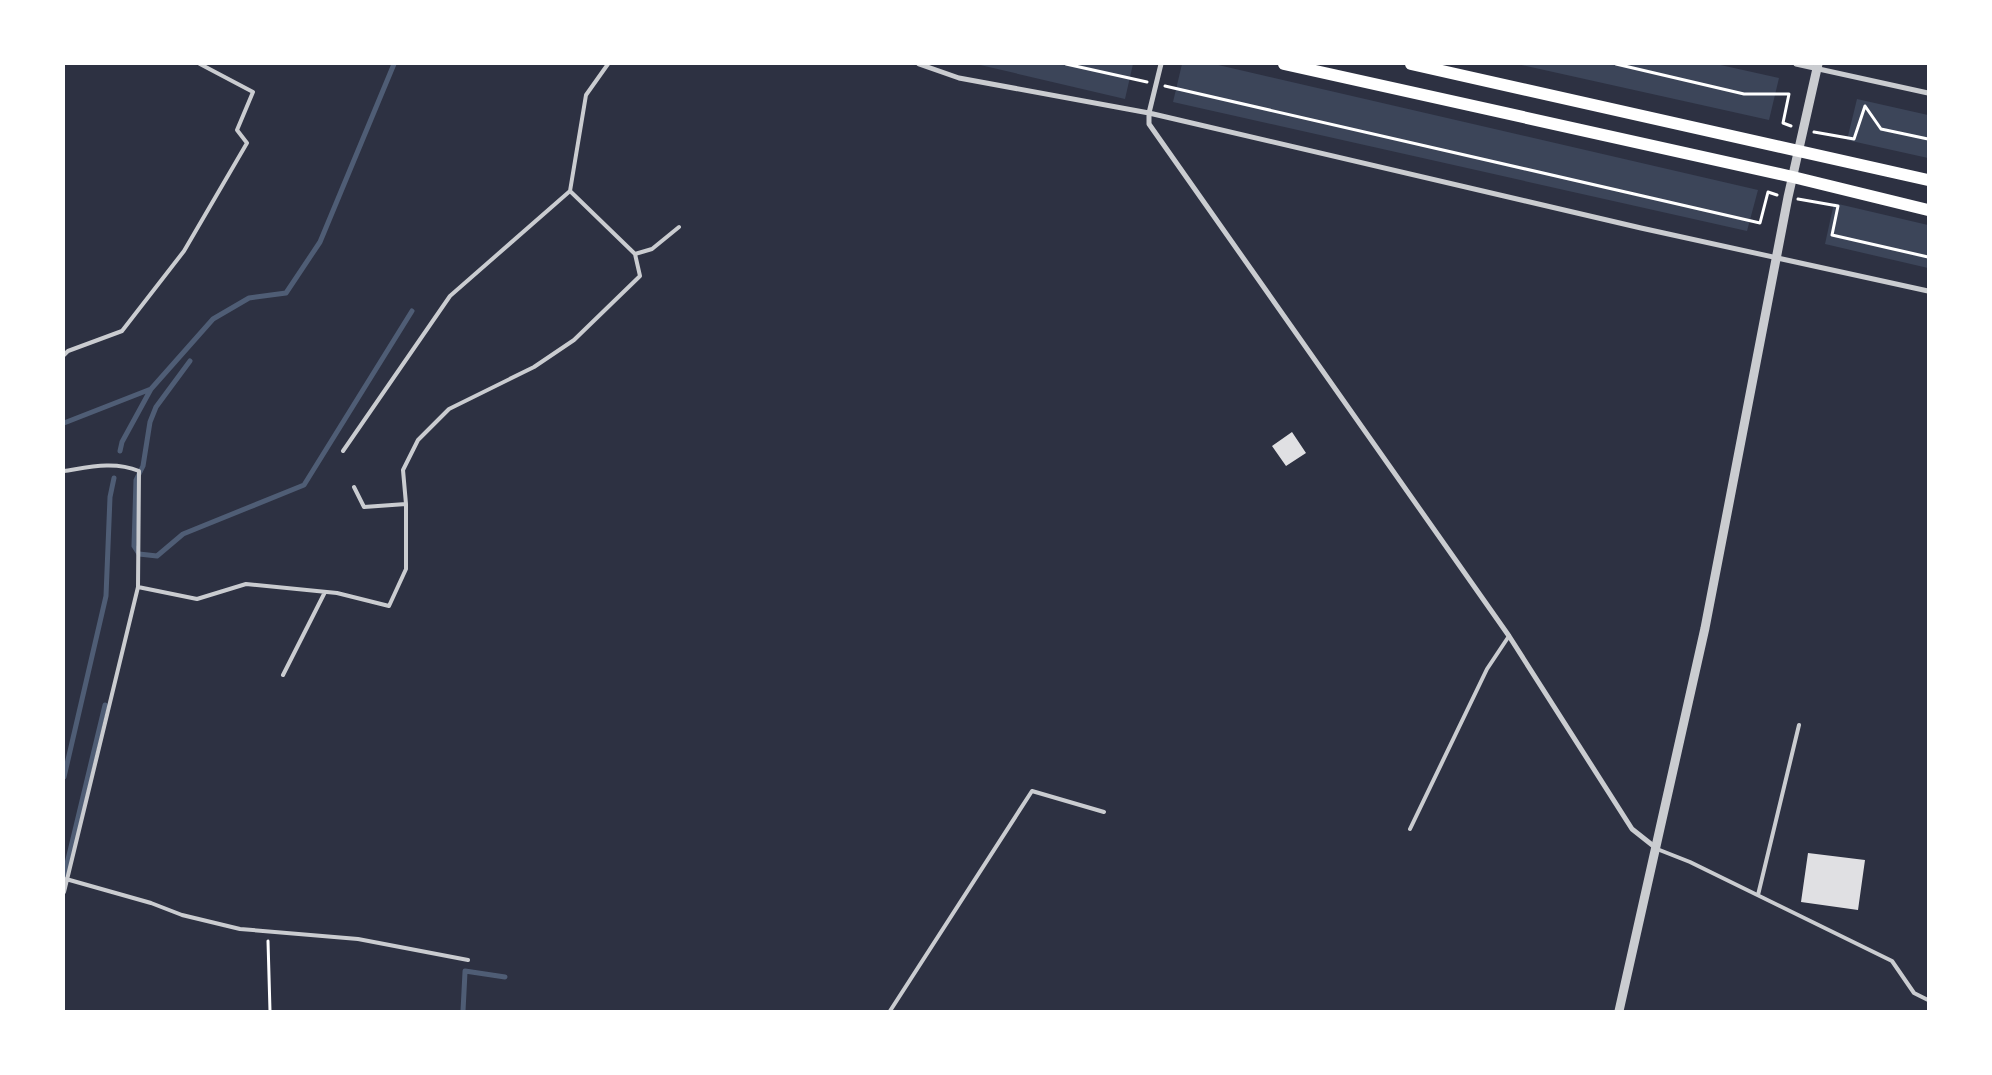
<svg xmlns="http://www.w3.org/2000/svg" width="1992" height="1075" font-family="'Times New Roman',serif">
<rect width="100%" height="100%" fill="#2d3142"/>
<path fill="#3c4559" d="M 976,64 L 1133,64 L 1125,99 Z
M 1182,64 L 1214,64 L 1758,190 L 1747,231 L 1173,102 Z
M 1517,64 L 1716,64 L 1779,78 L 1769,120 Z
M 1857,99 L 1928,115 L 1928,158 L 1847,140 Z
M 1834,203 L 1928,225 L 1928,268 L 1825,244 Z"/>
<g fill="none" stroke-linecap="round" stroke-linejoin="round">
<path stroke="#4f5d75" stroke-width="5" d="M 190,361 L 156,407 L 150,422 L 143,466 L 136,480 L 134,546 L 139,554 L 157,556 L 183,534 L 304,485 L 412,311
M 64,423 L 151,389 L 213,319 L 249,298 L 286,293 L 320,242 L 394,64
M 120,451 L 122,442 L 151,389
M 64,777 L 106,596 L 110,497 L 114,478
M 64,876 L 105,705
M 465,971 L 505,977
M 463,1011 L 465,972"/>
</g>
<path fill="#e0e0e3" d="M 1292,432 L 1306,453 L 1286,466 L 1272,446 Z
M 1808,853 L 1865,860 L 1858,910 L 1801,902 Z"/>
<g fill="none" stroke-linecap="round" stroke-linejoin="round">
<path stroke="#fff" stroke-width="3" d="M 1066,64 L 1147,82
M 1616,64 L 1744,94 L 1789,94 L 1783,123 L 1791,126
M 1165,86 L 1760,223 L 1768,192 L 1777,195
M 1814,132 L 1854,139 L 1865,106 L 1881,129 L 1928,139
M 1798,199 L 1838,206 L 1832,235 L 1928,257
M 268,941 L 270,1011"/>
<path stroke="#caccd0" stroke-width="4" d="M 635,254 L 652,249 L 679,227
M 64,355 L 68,351 L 122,331 L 184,251 L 247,143 L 237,130 L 253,92 L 200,64
M 343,451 L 450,296 L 570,191
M 64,471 C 90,467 114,461 139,471 L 138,587 L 64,892
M 354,487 L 364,507 L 406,504
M 138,587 L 197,599 L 246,584 L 337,593 L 389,606 L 406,569 L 406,504 L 403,470 L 418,440 L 449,409 L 534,367 L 574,340 L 640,276 L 635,254 L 570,191 L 586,95 L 608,64
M 283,675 L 325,592
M 1410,829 L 1487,669 L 1509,636
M 1657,849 L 1690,862 L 1892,961 L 1914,993 L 1928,1000
M 66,879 L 151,903 L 182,915 L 240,929 L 358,939 L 468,960
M 1758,895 L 1799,725
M 890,1011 L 1032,791 L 1104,812"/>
<path stroke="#caccd0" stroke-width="5" d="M 919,64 L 959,78 L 1149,113 L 1641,228 L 1928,291
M 1161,64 L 1149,113 L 1149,124 L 1509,636 L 1632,829 L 1656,848
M 1796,64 L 1928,93"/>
<path stroke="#caccd0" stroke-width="9" d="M 1619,1011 L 1705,628 L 1788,197 L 1818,64"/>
<path stroke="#fff" stroke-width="12" d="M 1284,64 L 1793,177 L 1928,210
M 1411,64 L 1928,180"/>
</g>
<rect width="1992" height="1075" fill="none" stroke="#ffffff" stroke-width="130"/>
</svg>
